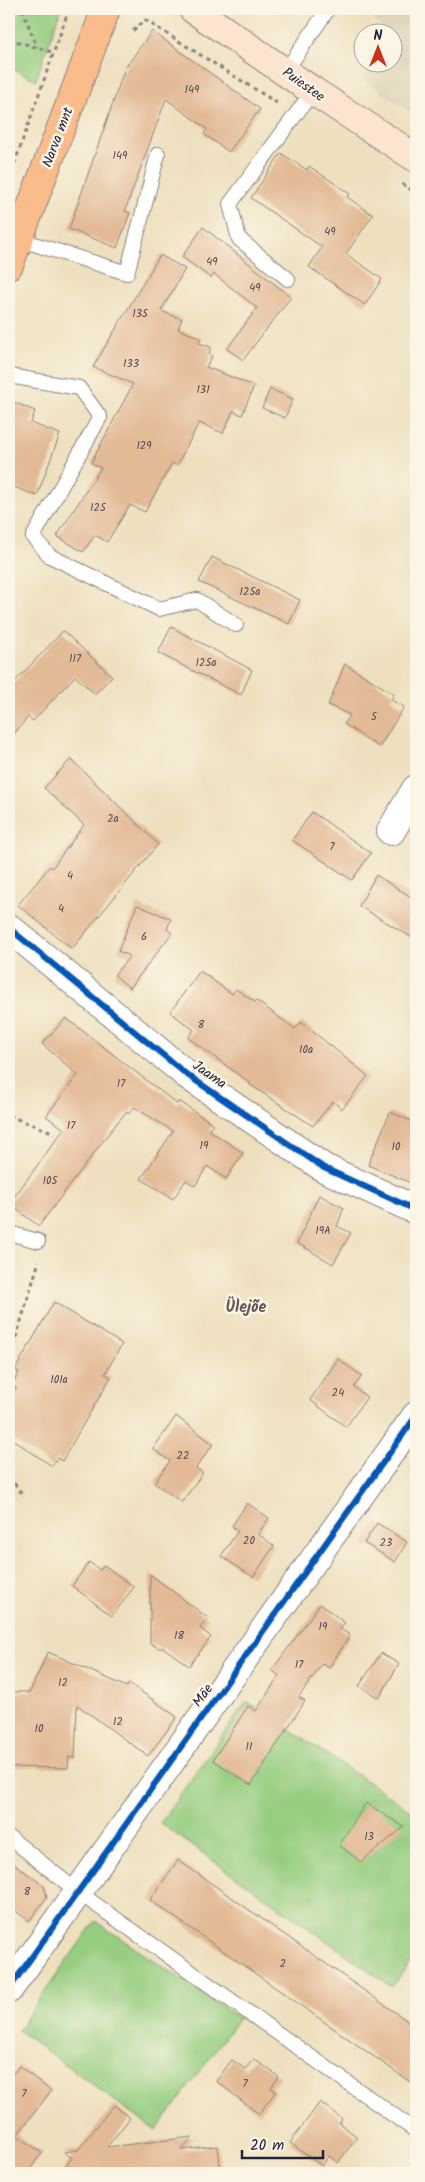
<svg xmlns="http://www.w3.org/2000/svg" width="425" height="2182" font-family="Kalam,sans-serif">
<rect width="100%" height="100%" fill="#fcf5e5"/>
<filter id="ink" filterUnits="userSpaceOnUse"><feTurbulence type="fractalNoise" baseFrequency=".02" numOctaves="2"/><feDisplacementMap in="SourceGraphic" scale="10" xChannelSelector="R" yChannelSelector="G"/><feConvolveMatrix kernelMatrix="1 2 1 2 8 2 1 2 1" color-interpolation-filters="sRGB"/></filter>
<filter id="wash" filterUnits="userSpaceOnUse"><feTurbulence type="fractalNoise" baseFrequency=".0096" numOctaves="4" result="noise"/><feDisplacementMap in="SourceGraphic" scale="20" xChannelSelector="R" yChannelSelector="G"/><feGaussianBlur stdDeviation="1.12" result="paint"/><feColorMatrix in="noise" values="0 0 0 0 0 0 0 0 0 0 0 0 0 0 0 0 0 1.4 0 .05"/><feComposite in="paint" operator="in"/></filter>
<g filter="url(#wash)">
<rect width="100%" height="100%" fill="#eee0bf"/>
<path fill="#dbcfb2" d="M 377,9 L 416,9 L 416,116 L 363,80 L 375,63 L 392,62 L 392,32 L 388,32 L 371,17 Z"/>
<path fill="#96cd80" stroke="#5c785e" d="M 9,9 L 61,9 L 36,80 L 9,67 Z
M 247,1701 L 416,1814 L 416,1954 L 392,1987 L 160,1823 Z
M 95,1921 L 239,2018 L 156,2131 L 18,2030 Z"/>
<g id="blocks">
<path fill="#e3ba96" d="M 152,31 L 260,109 L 229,152 L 204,134 L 207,129 L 166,99 L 125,211 L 130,213 L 117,248 L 69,229 L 125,68 Z
M 281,153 L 307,170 L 309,166 L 350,194 L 347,197 L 373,215 L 346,254 L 382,279 L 365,305 L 309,267 L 322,247 L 251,198 Z
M 203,227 L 291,297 L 243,360 L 227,349 L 257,308 L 214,274 L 211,278 L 182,257 Z
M 160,255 L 185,269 L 161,311 L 182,319 L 178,329 L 201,338 L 199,343 L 211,347 L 209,354 L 212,356 L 206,367 L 254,386 L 242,415 L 233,411 L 223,433 L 199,423 L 177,465 L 172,463 L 145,512 L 130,505 L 107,542 L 95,535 L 83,552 L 57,536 L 101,468 L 91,463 L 133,384 L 93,367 Z
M 270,389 L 293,399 L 285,418 L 262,408 Z
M 9,400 L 35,411 L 31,423 L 60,434 L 37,496 L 9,485 Z
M 212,557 L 300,600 L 289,624 L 199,582 Z
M 171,627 L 252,670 L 241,695 L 158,653 Z
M 63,631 L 112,676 L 95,694 L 75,676 L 33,721 L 28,717 L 9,740 L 9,688 Z
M 345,664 L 394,694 L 391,700 L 404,707 L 379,747 L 344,724 L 350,715 L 328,705 Z
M 71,759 L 158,844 L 72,949 L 18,905 L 50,866 L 52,868 L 84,825 L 44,788 Z
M 312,812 L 371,853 L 352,880 L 292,840 Z
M 376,875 L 416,900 L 416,940 L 359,906 Z
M 137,905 L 171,919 L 167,929 L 172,933 L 130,988 L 114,975 L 130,956 L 118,951 Z
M 200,971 L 232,994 L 236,989 L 255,1002 L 257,1001 L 295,1029 L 301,1022 L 368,1076 L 342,1109 L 333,1101 L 313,1126 L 249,1084 L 250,1083 L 188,1038 L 194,1030 L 170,1012 Z
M 66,1018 L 177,1104 L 179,1101 L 213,1124 L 209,1130 L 243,1153 L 226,1179 L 207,1166 L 195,1186 L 186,1180 L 173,1199 L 141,1179 L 173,1131 L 134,1107 L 128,1114 L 126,1112 L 109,1133 L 39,1226 L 9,1204 L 64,1129 L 46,1116 L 78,1075 L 42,1044 Z
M 390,1112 L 416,1123 L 416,1185 L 368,1165 Z
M 319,1195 L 344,1208 L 337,1226 L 351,1233 L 333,1264 L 297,1243 Z
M 54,1302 L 122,1344 L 105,1374 L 111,1377 L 62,1461 L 57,1458 L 52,1466 L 9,1437 L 9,1401 L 16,1388 L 12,1385 L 19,1372 L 15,1370 Z
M 338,1359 L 362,1376 L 354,1387 L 367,1397 L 346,1427 L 310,1400 Z
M 176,1416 L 213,1444 L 196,1468 L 203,1473 L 182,1502 L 154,1483 L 170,1461 L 153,1449 Z
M 247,1503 L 269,1518 L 258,1534 L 274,1546 L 253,1577 L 221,1556 L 238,1531 L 232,1526 Z
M 377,1523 L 407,1542 L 395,1562 L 364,1543 Z
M 89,1562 L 100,1570 L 104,1565 L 134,1587 L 112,1616 L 72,1586 Z
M 150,1574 L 208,1618 L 200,1628 L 211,1637 L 189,1666 L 164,1648 L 158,1648 L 150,1643 Z
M 320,1604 L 345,1623 L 340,1629 L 350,1635 L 329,1668 L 322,1664 L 299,1697 L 305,1701 L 251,1785 L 213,1760 L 248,1706 L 256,1711 L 279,1676 L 272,1670 Z
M 48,1652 L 127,1687 L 129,1683 L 177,1717 L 148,1756 L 77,1705 L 75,1758 L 69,1757 L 68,1768 L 9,1767 L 9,1692 L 30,1692 Z
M 381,1653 L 399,1664 L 379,1698 L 359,1686 Z
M 366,1803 L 404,1827 L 361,1862 L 339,1845 Z
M 9,1860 L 44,1886 L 47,1897 L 29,1921 L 9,1906 Z
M 178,1860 L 416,2027 L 416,2086 L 150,1900 Z
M 254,2059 L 279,2077 L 271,2088 L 276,2091 L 259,2114 L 216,2081 L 232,2060 L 245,2069 Z
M 19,2066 L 51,2091 L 17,2135 L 42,2153 L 27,2173 L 9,2173 L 9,2079 Z
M 320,2102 L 342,2119 L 339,2123 L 357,2137 L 338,2163 L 329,2156 L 322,2166 L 290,2143 Z
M 114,2105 L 130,2118 L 107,2147 L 193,2137 L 182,2150 L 218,2146 L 221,2173 L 91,2173 L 88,2171 L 86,2173 L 60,2173 L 72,2158 L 64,2152 L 78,2150 Z"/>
</g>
</g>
<g filter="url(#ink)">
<use href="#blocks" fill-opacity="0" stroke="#88817d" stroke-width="1"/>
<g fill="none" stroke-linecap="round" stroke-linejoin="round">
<g stroke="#88817d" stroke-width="16">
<path id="service" d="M 285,72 L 328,9
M 18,239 L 127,273 L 158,154
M 288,279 L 239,239 L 230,204 L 313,91
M 9,376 L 79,388 L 100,417 L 33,537 L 50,556 L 159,609 L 197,600 L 236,625
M 9,1233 L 38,1241
M 9,1837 L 78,1892 L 416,2131"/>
</g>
<g stroke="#88817d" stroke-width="30">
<path id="minor" d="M 391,831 L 416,789
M 9,928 L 186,1074 L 324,1168 L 416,1210
M 9,1989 L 416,1416"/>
</g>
<g stroke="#88817d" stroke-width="30">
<path id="secondary" d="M 193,9 L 313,91 L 416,158"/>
</g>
<g stroke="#88817d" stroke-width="30">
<path id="trunk" d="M 9,265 L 106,9"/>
</g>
<path stroke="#88817d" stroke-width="3" stroke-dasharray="4 4" stroke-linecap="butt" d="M 22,9 L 37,47
M 133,31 L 145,20 L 277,103
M 9,39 L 52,52
M 9,179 L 69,9
M 402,184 L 416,193
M 9,1116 L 55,1133
M 9,1361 L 39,1261
M 9,1477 L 24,1496"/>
<use href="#service" stroke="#fff" stroke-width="14"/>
<use href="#minor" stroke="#fff" stroke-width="28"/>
<use href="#secondary" stroke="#fde4d0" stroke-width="28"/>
<use href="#trunk" stroke="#f9bc8a" stroke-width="28"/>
<g stroke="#fcf5e5" stroke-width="9">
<path id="cycleway" d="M 9,928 L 186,1074 L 324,1168 L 416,1210
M 9,1989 L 416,1416"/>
</g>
<use href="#cycleway" stroke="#0057b8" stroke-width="6"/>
</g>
</g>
<g text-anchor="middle" stroke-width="5" stroke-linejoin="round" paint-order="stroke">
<g font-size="11" fill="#524852">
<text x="192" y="93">149</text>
<text x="120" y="159">149</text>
<text x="330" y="235">49</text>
<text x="212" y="265">49</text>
<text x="255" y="291">49</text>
<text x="140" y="317">135</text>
<text x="131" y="367">133</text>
<text x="203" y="393">131</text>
<text x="144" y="449">129</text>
<text x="98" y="511">125</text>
<text x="250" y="595">125a</text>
<text x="75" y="662">117</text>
<text x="206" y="666">125a</text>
<text x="374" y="720">5</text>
<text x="113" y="822">2a</text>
<text x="332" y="850">7</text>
<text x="70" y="879">4</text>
<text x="61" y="912">4</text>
<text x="144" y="940">6</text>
<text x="201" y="1028">8</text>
<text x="306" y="1053">10a</text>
<text x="121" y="1087">17</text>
<text x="71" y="1129">17</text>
<text x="204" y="1149">19</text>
<text x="396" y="1150">10</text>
<text x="50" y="1184">105</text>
<text x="323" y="1234">19A</text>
<text x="59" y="1383">101a</text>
<text x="338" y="1396">24</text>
<text x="183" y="1459">22</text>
<text x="249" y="1544">20</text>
<text x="386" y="1546">23</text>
<text x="323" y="1630">19</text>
<text x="179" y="1639">18</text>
<text x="299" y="1668">17</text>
<text x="63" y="1686">12</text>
<text x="118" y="1725">12</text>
<text x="39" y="1732">10</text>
<text x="249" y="1750">11</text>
<text x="369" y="1840">13</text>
<text x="27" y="1895">8</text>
<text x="283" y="1967">2</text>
<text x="245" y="2087">7</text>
<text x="24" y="2097">7</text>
</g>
<g font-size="14" fill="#22223b" stroke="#fcf5e5">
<text transform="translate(304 84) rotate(35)" y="5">Puiestee</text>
<text transform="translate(57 137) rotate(-69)" y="5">Narva mnt</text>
<text transform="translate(210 1074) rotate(35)" y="5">Jaama</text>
<text transform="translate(202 1695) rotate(-54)" y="5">Mäe</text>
</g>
<g font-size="16" font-weight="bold" fill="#66575b" stroke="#fcf5e5">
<text x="246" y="1312">Ülejõe</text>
</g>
</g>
<rect width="425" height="2182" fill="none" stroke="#fcf5e5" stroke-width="30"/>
<g transform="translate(378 48)"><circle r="24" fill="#fcf5e5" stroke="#a5a1a1"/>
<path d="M0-4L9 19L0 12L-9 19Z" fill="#c8321e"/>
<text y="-8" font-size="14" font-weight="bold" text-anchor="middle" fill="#22223b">N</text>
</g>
<path d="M242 2150v8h81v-8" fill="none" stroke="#22223b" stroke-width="2.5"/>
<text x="250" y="2150" font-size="15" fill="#22223b" stroke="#fcf5e5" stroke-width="4" paint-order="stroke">20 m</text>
</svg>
